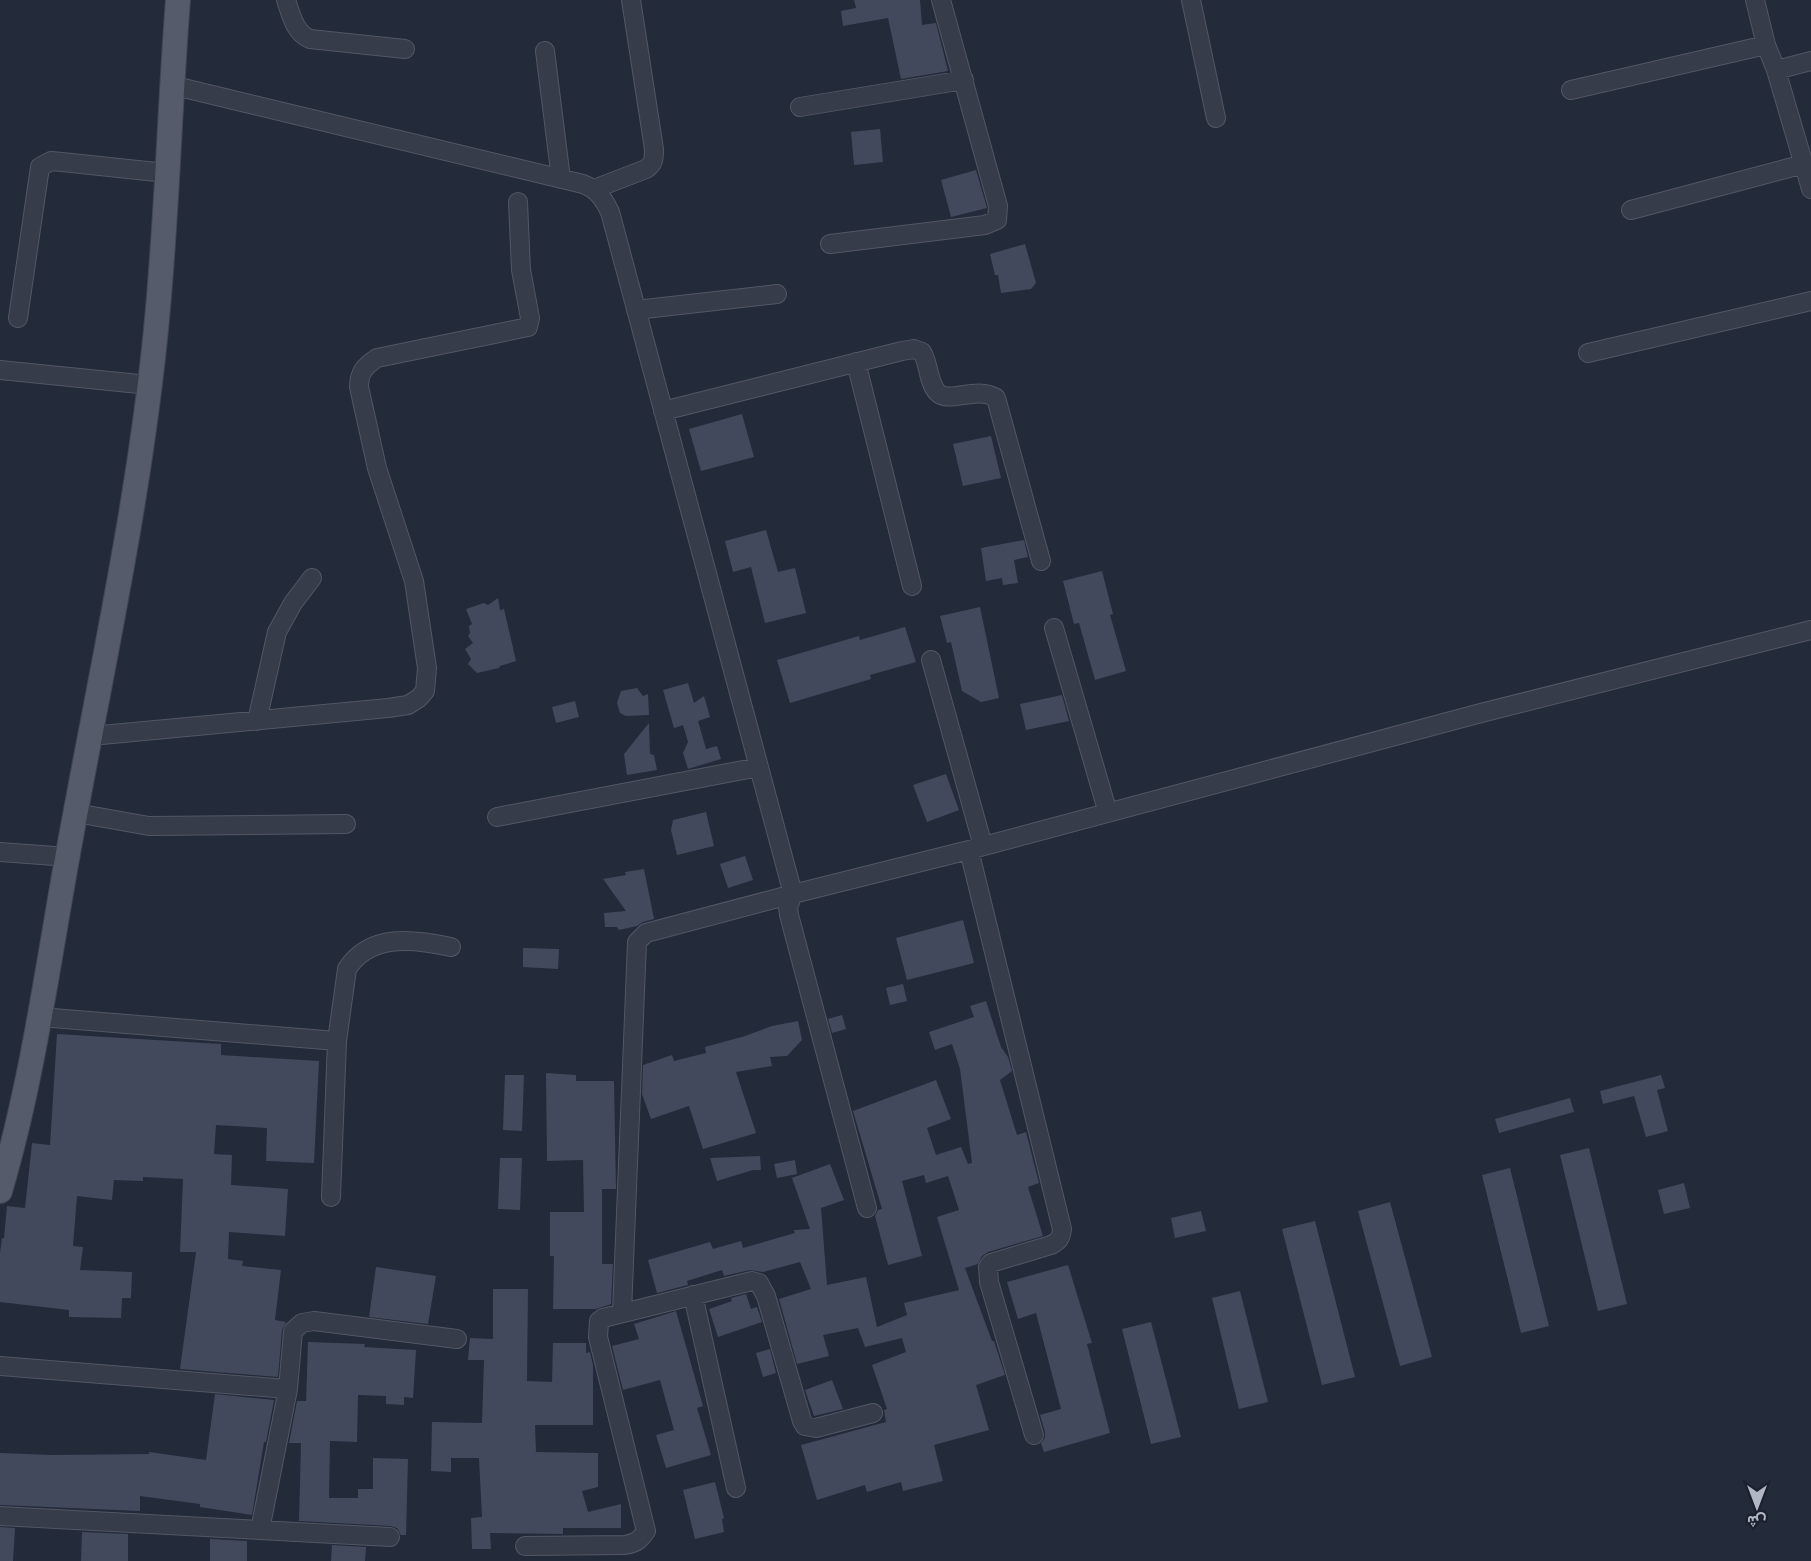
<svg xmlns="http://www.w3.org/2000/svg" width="1811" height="1561" font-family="Mulish,Vazirmatn,sans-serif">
<rect width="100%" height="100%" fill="#232a3a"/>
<path fill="#42495c" d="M 854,0 L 920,0 L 922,25 L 936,23 L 948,71 L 901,79 L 888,18 L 843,26 L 841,11 L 856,8 Z
M 880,129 L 883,162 L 854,165 L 851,132 Z
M 976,170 L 987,208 L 951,217 L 941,180 Z
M 1025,244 L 1036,283 L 1031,289 L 1001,293 L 998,275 L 995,275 L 990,254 Z
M 742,414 L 754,457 L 701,471 L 689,429 Z
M 991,436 L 1001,478 L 963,486 L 953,444 Z
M 766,530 L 778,572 L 795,568 L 806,613 L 765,623 L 751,567 L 733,572 L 725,541 Z
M 1024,540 L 1028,557 L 1014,560 L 1018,583 L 1003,585 L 1002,578 L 986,581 L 981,548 Z
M 1102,571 L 1113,614 L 1110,615 L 1126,671 L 1095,680 L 1079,623 L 1074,624 L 1063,581 Z
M 498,598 L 500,610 L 504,609 L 516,661 L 500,666 L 499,668 L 477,673 L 468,664 L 471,659 L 465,649 L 473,643 L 468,636 L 470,633 L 469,626 L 472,624 L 466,609 L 484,603 L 488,605 Z
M 980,607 L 999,698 L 981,702 L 962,691 L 951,642 L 947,643 L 940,616 Z
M 905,627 L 916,662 L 870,675 L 871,679 L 790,703 L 777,660 L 859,636 L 860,640 Z
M 688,683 L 694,703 L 704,696 L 710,717 L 698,721 L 706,749 L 717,746 L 721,759 L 688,769 L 683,753 L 688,742 L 683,725 L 674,728 L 663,690 Z
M 637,688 L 643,696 L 648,694 L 649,715 L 626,716 L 620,713 L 617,703 L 621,691 Z
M 1062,695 L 1069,721 L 1026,730 L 1020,704 Z
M 575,701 L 579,717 L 556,723 L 552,707 Z
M 649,723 L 650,754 L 654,755 L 657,770 L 627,775 L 624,754 Z
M 946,774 L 959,810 L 927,822 L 913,785 Z
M 706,812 L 714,846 L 677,855 L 671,830 L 673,820 Z
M 745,856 L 753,880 L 728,888 L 720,864 Z
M 644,869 L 654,919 L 643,922 L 637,926 L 619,930 L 617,927 L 605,927 L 604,913 L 626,911 L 603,879 L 626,875 L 625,872 Z
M 963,920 L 974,963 L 907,980 L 896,938 Z
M 523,948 L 559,949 L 558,969 L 523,967 Z
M 903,984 L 907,1001 L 890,1005 L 886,988 Z
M 986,1001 L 1001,1047 L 1008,1057 L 1012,1071 L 1000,1080 L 1017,1135 L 1026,1132 L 1039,1183 L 1028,1187 L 1043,1236 L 988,1252 L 982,1256 L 978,1264 L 965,1268 L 992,1341 L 994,1341 L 1005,1375 L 976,1385 L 989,1430 L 934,1445 L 943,1481 L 903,1491 L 901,1482 L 867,1492 L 865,1485 L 817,1500 L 801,1445 L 886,1422 L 884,1410 L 887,1409 L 872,1365 L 906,1352 L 902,1338 L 865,1347 L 858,1328 L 823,1335 L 829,1356 L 797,1364 L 779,1299 L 811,1289 L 800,1262 L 763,1272 L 750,1270 L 724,1276 L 722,1270 L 687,1281 L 688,1285 L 657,1293 L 648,1260 L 710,1242 L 713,1249 L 741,1241 L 743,1248 L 795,1233 L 794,1230 L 810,1229 L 792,1178 L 830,1164 L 844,1200 L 821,1208 L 827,1285 L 866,1277 L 877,1327 L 907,1315 L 904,1303 L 959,1290 L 937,1217 L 959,1210 L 948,1176 L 926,1183 L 924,1175 L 902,1181 L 922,1256 L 888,1265 L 875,1216 L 878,1210 L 882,1209 L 853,1111 L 936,1080 L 951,1119 L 927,1128 L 936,1155 L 961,1147 L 968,1164 L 972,1163 L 960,1069 L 952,1044 L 935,1050 L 929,1032 L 974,1017 L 970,1006 Z
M 842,1015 L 846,1029 L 832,1033 L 828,1019 Z
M 798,1021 L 802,1040 L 787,1056 L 770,1057 L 772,1066 L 736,1072 L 756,1133 L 703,1149 L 689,1106 L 651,1119 L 642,1094 L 643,1065 L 672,1055 L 674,1061 L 706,1053 L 705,1047 L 745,1036 L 772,1026 Z
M 57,1034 L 221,1044 L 221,1055 L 319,1061 L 314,1163 L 266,1161 L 267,1128 L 216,1125 L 214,1154 L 232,1155 L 231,1185 L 288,1189 L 285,1236 L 229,1232 L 228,1259 L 243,1261 L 242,1266 L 281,1270 L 275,1320 L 286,1322 L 282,1330 L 278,1377 L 180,1369 L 196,1252 L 180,1252 L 183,1179 L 143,1177 L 143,1181 L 114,1180 L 112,1200 L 77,1196 L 73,1246 L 83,1247 L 80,1270 L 132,1272 L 131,1298 L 122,1298 L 121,1318 L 69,1317 L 69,1310 L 0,1302 L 0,1253 L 2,1238 L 4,1238 L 7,1206 L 25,1208 L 32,1143 L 50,1145 Z
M 546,1073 L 576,1075 L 576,1081 L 614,1081 L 616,1189 L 602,1189 L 602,1264 L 613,1264 L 611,1304 L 596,1309 L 553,1309 L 554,1256 L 550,1256 L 550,1212 L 584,1212 L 583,1160 L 547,1161 Z
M 505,1075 L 524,1075 L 522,1131 L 503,1130 Z
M 1661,1075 L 1665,1088 L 1657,1090 L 1668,1131 L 1646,1137 L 1634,1096 L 1603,1104 L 1600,1091 Z
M 1570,1098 L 1574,1112 L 1499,1133 L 1495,1119 Z
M 1589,1148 L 1627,1304 L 1598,1311 L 1560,1155 Z
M 760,1156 L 761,1170 L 753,1170 L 717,1181 L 710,1158 Z
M 500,1158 L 522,1158 L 520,1210 L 498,1209 Z
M 795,1160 L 797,1174 L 777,1178 L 774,1164 Z
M 1510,1168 L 1549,1326 L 1521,1333 L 1482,1175 Z
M 1684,1183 L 1690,1208 L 1664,1214 L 1658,1190 Z
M 1390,1202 L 1432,1357 L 1400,1366 L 1358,1211 Z
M 1201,1211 L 1206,1231 L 1175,1238 L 1171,1218 Z
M 1315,1221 L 1355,1377 L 1322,1385 L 1282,1229 Z
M 1068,1265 L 1092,1343 L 1087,1344 L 1110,1433 L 1044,1452 L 1041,1443 L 1045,1438 L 1045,1432 L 1040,1415 L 1061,1409 L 1036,1313 L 1018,1319 L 1007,1282 Z
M 376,1267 L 436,1276 L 428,1324 L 369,1317 Z
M 493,1289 L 528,1289 L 527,1381 L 552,1382 L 553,1343 L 586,1343 L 586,1353 L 590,1352 L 593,1365 L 593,1425 L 535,1425 L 536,1452 L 598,1453 L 598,1487 L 582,1491 L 588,1512 L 621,1504 L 621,1528 L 563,1528 L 563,1534 L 490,1533 L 491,1549 L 472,1549 L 471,1518 L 482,1517 L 479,1458 L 451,1458 L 451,1472 L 431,1471 L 432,1422 L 482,1423 L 484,1360 L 468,1360 L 470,1338 L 493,1339 Z
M 1240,1291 L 1268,1402 L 1239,1409 L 1212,1298 Z
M 746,1294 L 751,1309 L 757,1307 L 762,1322 L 718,1337 L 709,1309 L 732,1301 L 731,1298 Z
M 676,1311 L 703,1406 L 697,1408 L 711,1455 L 666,1468 L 656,1435 L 674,1430 L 660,1380 L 623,1390 L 612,1346 L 639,1339 L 634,1324 Z
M 1151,1322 L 1181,1437 L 1151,1444 L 1122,1329 Z
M 308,1342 L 365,1344 L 364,1347 L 416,1350 L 413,1398 L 404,1397 L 404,1405 L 386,1404 L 386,1396 L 358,1395 L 357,1442 L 330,1441 L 329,1498 L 358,1498 L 358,1489 L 373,1489 L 373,1458 L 408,1459 L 406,1535 L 401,1535 L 397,1528 L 391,1526 L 299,1521 L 301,1443 L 289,1443 L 297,1401 L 306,1401 Z
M 770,1349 L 776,1373 L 763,1377 L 756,1353 Z
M 832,1380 L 843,1409 L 814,1416 L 805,1390 Z
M 215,1394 L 274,1400 L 266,1442 L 264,1442 L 252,1515 L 200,1507 L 200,1504 L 140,1496 L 140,1511 L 0,1505 L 0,1453 L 52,1455 L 149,1454 L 149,1452 L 206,1460 Z
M 715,1482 L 724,1518 L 722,1519 L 724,1532 L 695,1539 L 683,1490 Z
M 0,1527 L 15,1528 L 13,1561 L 0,1561 Z
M 82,1532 L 128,1534 L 128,1561 L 81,1561 Z
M 210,1539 L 247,1541 L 247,1561 L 210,1561 Z
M 332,1545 L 366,1547 L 365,1561 L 331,1561 Z"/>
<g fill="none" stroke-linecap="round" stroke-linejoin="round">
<g stroke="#525765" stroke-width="20">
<path id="minor" d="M 286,0 C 291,15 295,33 310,39 L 405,49
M 1191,0 L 1216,118
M 1755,0 L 1766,45 L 1776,70 L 1811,189
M 545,51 L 561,179
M 1776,70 L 1811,61
M 171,85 L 583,184 C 598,190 603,198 610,212 L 793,894 L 788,907 L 789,915 L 867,1208
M 1571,90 L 1766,45
M 800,107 L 964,80
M 594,189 L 646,169 C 654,164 654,158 654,149 L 631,0
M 1631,210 L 1804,164
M 830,244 L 985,225 L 997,220 L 998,206 L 941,0
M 636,310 L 777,294
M 18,318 L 40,167 L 51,161 L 62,162 L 166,173
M 1588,353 L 1811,301
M 856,362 L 912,586
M 0,370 L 149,385
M 663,411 L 902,351 L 914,349 L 922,352 C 929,363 928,382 937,392 C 948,405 976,385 996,398 L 1041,561
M 1054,628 L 1108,813
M 931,660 L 983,846
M 257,721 L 277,632 L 293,603 L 312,578
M 91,736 L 388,708 L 408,705 L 419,698 L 425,691 L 427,668 L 414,581 L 377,468 L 359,387 C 359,372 365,366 377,358 L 528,327 L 530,318 L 521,270 L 518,202
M 76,813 L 149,826 L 346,824
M 497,817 L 759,767
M 969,850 L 1062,1229 C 1061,1238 1059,1241 1051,1245 L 991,1263 L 988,1267 L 989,1282 L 1034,1435
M 0,852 L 68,857
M 40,1017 L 337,1041
M 331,1197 L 337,1041 L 347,969 C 370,933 414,939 451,947
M 693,1295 L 736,1488
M 622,1312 L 637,942 L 646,933 L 793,894 L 969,850 L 1481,713 L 1811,630
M 0,1366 L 288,1389
M 0,1516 L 390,1537
M 260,1530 L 288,1389 L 293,1331 L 302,1323 L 314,1321 L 457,1339
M 525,1546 L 625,1545 C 636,1543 640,1540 646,1531 L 598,1337 L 599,1321 L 603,1318 L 752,1281 L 759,1283 L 766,1296 L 802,1421 L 805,1426 L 816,1428 L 873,1413"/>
</g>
<g stroke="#404553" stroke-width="26">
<path id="major" d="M 0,1191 C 32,1083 47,970 67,859 C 98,686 137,514 155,339 C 167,226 169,113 178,0"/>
</g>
<use href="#minor" stroke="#373c4a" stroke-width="18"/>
<use href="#major" stroke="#555b6a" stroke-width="24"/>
</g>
<g transform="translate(1757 1507) rotate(180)" stroke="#1c212f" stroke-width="4.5" paint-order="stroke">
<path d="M0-4.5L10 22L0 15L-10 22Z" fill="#b2b7c6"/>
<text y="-9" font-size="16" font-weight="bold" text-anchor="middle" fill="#b2b7c6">ش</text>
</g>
</svg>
